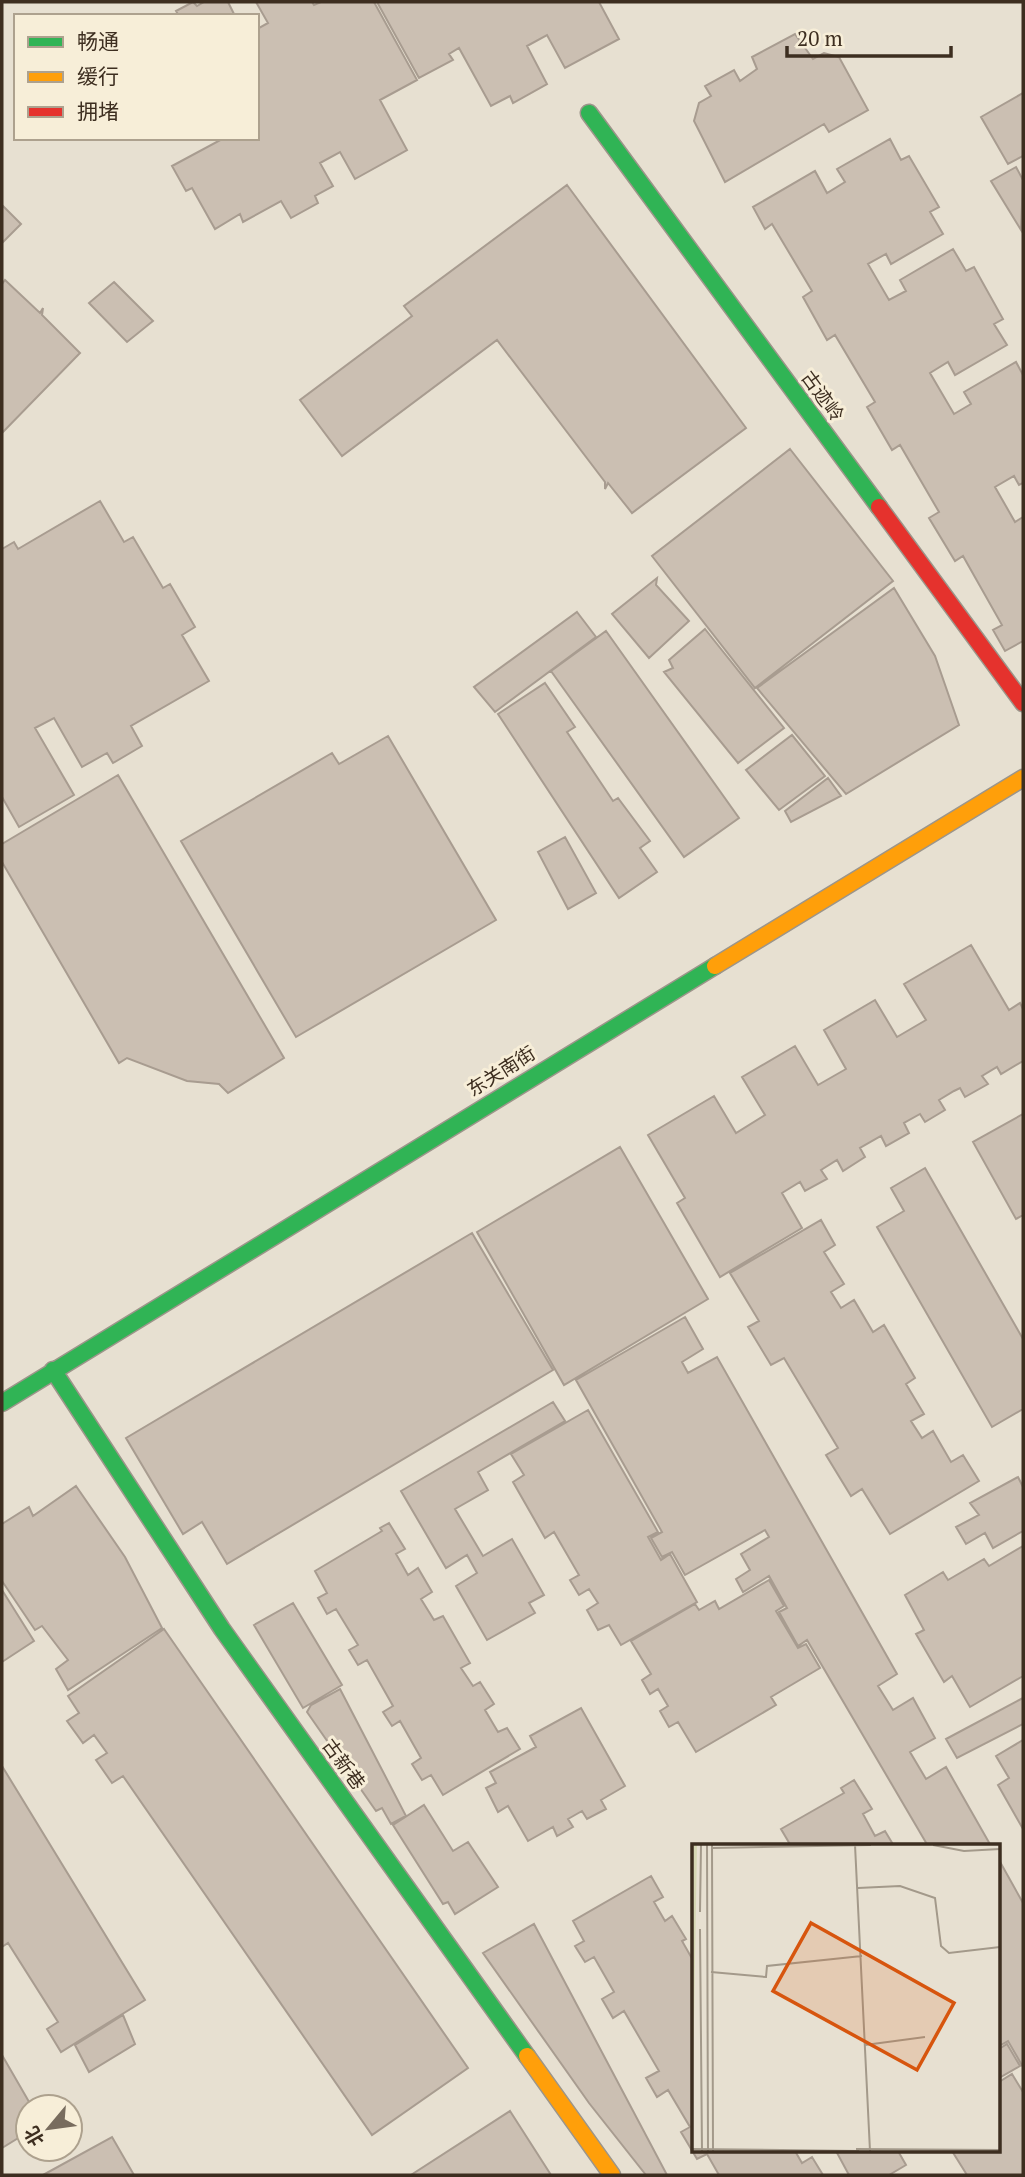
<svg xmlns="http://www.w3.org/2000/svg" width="1025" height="2177" font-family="'PT Serif','Noto Sans SC',serif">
<rect width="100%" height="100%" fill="#e7e0d1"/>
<path fill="#cbbfb2" stroke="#a89c90" stroke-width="2" d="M 193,2 L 197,6 L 204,2 L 228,2 L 235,16 L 179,16 L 176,11 Z
M 256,2 L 312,2 L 314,5 L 321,2 L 374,2 L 417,80 L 380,100 L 407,150 L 355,179 L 340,152 L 320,163 L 333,186 L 315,196 L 318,203 L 291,218 L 281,201 L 243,222 L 240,214 L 215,229 L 192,188 L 186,191 L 172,166 L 224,138 L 257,138 L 257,29 L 268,23 Z
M 377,2 L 599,2 L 619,39 L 565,68 L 547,35 L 527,46 L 547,84 L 513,103 L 510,96 L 491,106 L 459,48 L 449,54 L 453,60 L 419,78 Z
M 795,34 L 813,59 L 824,53 L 839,57 L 868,110 L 829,132 L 824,124 L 725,182 L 694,121 L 699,103 L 711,96 L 705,86 L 734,70 L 740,81 L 757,69 L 752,57 Z
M 1023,93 L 1023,156 L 1008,164 L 981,117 Z
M 890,139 L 901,160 L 909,156 L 939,207 L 930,212 L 943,234 L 891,264 L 886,254 L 868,264 L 889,300 L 906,291 L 900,280 L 953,249 L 966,271 L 974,267 L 1003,319 L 994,324 L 1007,345 L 955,375 L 948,362 L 930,373 L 954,414 L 971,404 L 964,392 L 1016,362 L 1023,375 L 1023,483 L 1019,485 L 1014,476 L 995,487 L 1015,522 L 1023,517 L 1023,641 L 1005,651 L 993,630 L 1002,625 L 963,556 L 955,561 L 929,518 L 939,512 L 900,445 L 892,450 L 867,407 L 875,402 L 835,335 L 827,340 L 803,297 L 812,291 L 772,224 L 765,229 L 753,207 L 815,171 L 827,193 L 845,182 L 837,169 Z
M 1016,167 L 1023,180 L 1021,230 L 991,181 Z
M 567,185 L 746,428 L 632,513 L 608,483 L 605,489 L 605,482 L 497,340 L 342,456 L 300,400 L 412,316 L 404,306 Z
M 2,205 L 21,224 L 2,243 Z
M 5,280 L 40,313 L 43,308 L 42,315 L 80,353 L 2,433 L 2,284 Z
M 114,282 L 153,321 L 127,342 L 89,303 Z
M 790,449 L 893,581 L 755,688 L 652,556 Z
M 100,501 L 124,542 L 133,537 L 163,588 L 170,584 L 195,627 L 182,635 L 209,681 L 131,726 L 142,746 L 113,763 L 107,753 L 82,767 L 54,718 L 35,728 L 74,795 L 19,827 L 2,797 L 2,549 L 14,542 L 18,549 Z
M 657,578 L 656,585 L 689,621 L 649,658 L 612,614 Z
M 894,588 L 935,656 L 959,725 L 846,794 L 757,688 Z
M 577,612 L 596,637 L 495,712 L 474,687 Z
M 705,629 L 784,728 L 738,763 L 664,672 L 673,668 L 669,660 Z
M 606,631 L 739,818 L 684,857 L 551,671 Z
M 545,683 L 575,727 L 567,732 L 613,801 L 618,798 L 650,841 L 640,848 L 657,872 L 619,898 L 498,714 Z
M 792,735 L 825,776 L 779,810 L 746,770 Z
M 388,736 L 496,920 L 296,1037 L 181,841 L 332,753 L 339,764 Z
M 118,775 L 284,1058 L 228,1093 L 219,1084 L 187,1081 L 127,1058 L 119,1063 L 2,862 L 2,844 Z
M 828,778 L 841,796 L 791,822 L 785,811 Z
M 565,837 L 596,893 L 568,909 L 538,852 Z
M 971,945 L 1009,1010 L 1020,1003 L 1023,1009 L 1023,1061 L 1001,1074 L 997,1067 L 982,1076 L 988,1084 L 965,1097 L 960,1088 L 954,1091 L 939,1100 L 945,1110 L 925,1122 L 920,1114 L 904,1123 L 909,1133 L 886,1146 L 881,1136 L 860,1148 L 865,1157 L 843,1171 L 837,1160 L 821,1170 L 827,1179 L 805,1191 L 800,1182 L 782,1193 L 802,1228 L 720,1277 L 677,1203 L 685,1198 L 648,1135 L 714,1096 L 736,1133 L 765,1115 L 742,1077 L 795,1046 L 818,1085 L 846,1069 L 824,1030 L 875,1000 L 897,1037 L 926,1020 L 904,984 Z
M 1023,1114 L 1023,1215 L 1016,1219 L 973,1142 Z
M 620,1147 L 708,1299 L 564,1385 L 477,1232 Z
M 925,1168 L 1023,1339 L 1023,1409 L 992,1427 L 877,1227 L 904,1211 L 891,1188 Z
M 821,1220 L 835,1245 L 824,1252 L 844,1284 L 831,1292 L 841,1308 L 854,1300 L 873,1332 L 884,1325 L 915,1378 L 906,1384 L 924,1414 L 911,1421 L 922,1438 L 933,1431 L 951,1462 L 963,1455 L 979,1481 L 890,1534 L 862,1489 L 851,1496 L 826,1455 L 838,1448 L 784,1358 L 771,1365 L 748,1327 L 759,1321 L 730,1273 Z
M 472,1233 L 553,1370 L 227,1564 L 202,1522 L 183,1534 L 126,1438 Z
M 685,1317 L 703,1349 L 682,1362 L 688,1373 L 717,1357 L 897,1674 L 878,1686 L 893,1710 L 913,1698 L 935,1738 L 910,1752 L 926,1779 L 946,1767 L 991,1846 L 928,1846 L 807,1640 L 798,1646 L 779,1612 L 787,1608 L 769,1576 L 743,1592 L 736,1579 L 750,1570 L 741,1554 L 769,1537 L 765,1530 L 685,1575 L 672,1552 L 662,1557 L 651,1538 L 662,1532 L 576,1380 Z
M 553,1402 L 565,1421 L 478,1472 L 488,1490 L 455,1509 L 483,1556 L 512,1539 L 544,1595 L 529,1603 L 535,1613 L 487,1640 L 456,1586 L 477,1573 L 467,1555 L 446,1568 L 401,1491 Z
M 588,1410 L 658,1532 L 648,1537 L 661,1560 L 670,1554 L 697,1602 L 621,1645 L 609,1625 L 598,1630 L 587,1610 L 598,1603 L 589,1589 L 579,1595 L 570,1580 L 579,1575 L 554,1532 L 545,1538 L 513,1482 L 524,1475 L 511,1454 Z
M 1018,1477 L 1023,1487 L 1023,1531 L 993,1548 L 985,1533 L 966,1544 L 956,1527 L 979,1515 L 970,1503 Z
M 76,1486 L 125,1557 L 162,1628 L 68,1690 L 56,1669 L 68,1660 L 42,1626 L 35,1630 L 2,1581 L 2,1524 L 29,1507 L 33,1516 Z
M 389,1523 L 405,1549 L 396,1554 L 408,1575 L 418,1568 L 432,1592 L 421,1599 L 434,1620 L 443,1616 L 470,1663 L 461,1668 L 473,1686 L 480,1682 L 494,1704 L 485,1710 L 498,1732 L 507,1728 L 520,1749 L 443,1795 L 431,1775 L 422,1780 L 412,1764 L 421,1758 L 400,1721 L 392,1726 L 383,1712 L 393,1706 L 367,1660 L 358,1665 L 349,1650 L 358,1645 L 336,1609 L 327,1614 L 318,1598 L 327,1593 L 315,1571 L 382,1531 L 380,1528 Z
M 1023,1546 L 1023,1676 L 970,1707 L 952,1676 L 944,1682 L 916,1634 L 924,1630 L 905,1595 L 943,1572 L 948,1580 L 984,1559 L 989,1566 Z
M 769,1580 L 784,1606 L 776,1611 L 798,1648 L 806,1644 L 820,1668 L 771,1697 L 776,1705 L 696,1752 L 678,1722 L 669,1727 L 660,1711 L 668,1706 L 658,1689 L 650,1694 L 642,1680 L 651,1674 L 631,1641 L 695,1604 L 699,1610 L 715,1601 L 719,1609 Z
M 2,1590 L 34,1641 L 2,1662 Z
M 293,1603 L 342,1685 L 303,1708 L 254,1625 Z
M 164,1629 L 468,2068 L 372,2135 L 123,1776 L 112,1783 L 96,1760 L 107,1753 L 94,1735 L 83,1743 L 67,1721 L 79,1713 L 68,1696 Z
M 340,1689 L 406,1816 L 391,1824 L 382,1808 L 376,1811 L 307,1712 L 311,1705 Z
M 1023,1698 L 1023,1724 L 957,1758 L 946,1739 Z
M 581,1708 L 625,1786 L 601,1800 L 606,1809 L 587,1819 L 582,1811 L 568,1819 L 573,1827 L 557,1836 L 553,1827 L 528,1841 L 508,1806 L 498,1812 L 486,1788 L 496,1783 L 490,1772 L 536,1747 L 530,1736 Z
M 1023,1740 L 1023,1829 L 998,1785 L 1009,1778 L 996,1756 Z
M 2,1766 L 145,2000 L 61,2052 L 47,2029 L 58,2022 L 8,1943 L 2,1947 Z
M 854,1780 L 872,1809 L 863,1814 L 875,1836 L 885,1831 L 894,1846 L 791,1846 L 781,1829 L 844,1793 L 841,1788 Z
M 424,1805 L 453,1851 L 468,1842 L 498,1887 L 455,1914 L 448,1902 L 443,1904 L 393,1825 Z
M 999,1860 L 1023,1903 L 1023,2067 L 1008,2041 L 999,2046 Z
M 651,1876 L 663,1897 L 654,1902 L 665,1921 L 672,1916 L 686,1939 L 682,1941 L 694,1962 L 694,2151 L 795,2151 L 802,2163 L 812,2157 L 823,2175 L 719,2175 L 707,2154 L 697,2159 L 681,2132 L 690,2127 L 668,2090 L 657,2097 L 646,2078 L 659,2071 L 624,2011 L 613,2018 L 602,1999 L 614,1992 L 594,1957 L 585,1962 L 575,1946 L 584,1941 L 573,1921 Z
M 534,1924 L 667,2175 L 646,2175 L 589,2103 L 483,1953 Z
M 123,2015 L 135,2044 L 89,2072 L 75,2045 Z
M 1007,2044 L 1020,2066 L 999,2078 L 999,2049 Z
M 2,2055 L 32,2107 L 28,2107 L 28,2132 L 2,2148 Z
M 1012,2074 L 1023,2092 L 1023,2175 L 967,2175 L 952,2151 L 999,2151 L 999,2082 Z
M 510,2111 L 551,2175 L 411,2175 Z
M 112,2137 L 134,2175 L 43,2175 Z
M 836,2151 L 898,2151 L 906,2165 L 889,2175 L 849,2175 Z"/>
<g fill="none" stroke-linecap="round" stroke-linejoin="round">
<g stroke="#9c958a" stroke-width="19">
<path id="fast" d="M 589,113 L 879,507
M 53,1370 L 222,1629 L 527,2056
M 2,1403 L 715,966"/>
</g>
<g stroke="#9c958a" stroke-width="19">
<path id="slow" d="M 715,966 L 1023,778
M 527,2056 L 612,2175"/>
</g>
<g stroke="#9c958a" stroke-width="19">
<path id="jam" d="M 879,507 L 1023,703"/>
</g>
<use href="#fast" stroke="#30b455" stroke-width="16"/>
<use href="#slow" stroke="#ff9f0a" stroke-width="16"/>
<use href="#jam" stroke="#e5322d" stroke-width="16"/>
</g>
<g text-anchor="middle" stroke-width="6" stroke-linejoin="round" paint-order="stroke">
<g font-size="19" fill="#3d2e20" stroke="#f7eed8">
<text transform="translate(823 396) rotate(54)" y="7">古迹岭</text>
<text transform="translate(501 1071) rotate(-32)" y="7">东关南街</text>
<text transform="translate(344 1764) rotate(54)" y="7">古新巷</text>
</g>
</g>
<g transform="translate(692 1844)">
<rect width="308" height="308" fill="#e7e0d1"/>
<path d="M 0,1 L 5,1 L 0,294 Z" fill="#d6d7b3"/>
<path fill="none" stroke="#a3998a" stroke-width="2" d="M 15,1 L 16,307M 20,1 L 21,307M 163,1 L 178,307M 241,1 L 272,7 L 308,5M 20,4 L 179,1M 166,44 L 208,42 L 243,54 L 249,102 L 257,109 L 308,103M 8,68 L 9,1M 8,85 L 10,307M 19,128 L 74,133 L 75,122 L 170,112M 173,201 L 233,193M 0,305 L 167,307M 164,305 L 308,306"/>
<path fill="#d7550e" fill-opacity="0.15" stroke="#d7550e" stroke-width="3.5" d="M 119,79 L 262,159 L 225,226 L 81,147 Z"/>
<rect width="308" height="308" fill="none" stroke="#3d2e20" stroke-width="3.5"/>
</g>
<rect width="1025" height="2177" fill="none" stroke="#3d2e20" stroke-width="7"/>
<rect x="14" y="14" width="245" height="126" fill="#f7eed8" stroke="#ada18e" stroke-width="2"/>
<rect x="28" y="37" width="35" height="10" fill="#30b455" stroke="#ada18e" stroke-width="2"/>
<text x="77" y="49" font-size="21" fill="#3d2e20">畅通</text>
<rect x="28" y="72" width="35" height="10" fill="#ff9f0a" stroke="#ada18e" stroke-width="2"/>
<text x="77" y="84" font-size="21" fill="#3d2e20">缓行</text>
<rect x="28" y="107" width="35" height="10" fill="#e5322d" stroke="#ada18e" stroke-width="2"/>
<text x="77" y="119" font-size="21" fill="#3d2e20">拥堵</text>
<g transform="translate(49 2128) rotate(241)"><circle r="33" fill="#f7eed8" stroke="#ada18e" stroke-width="2"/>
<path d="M0-5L12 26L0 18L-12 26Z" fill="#786c5e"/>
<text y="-10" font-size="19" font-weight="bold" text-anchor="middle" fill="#3d2e20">北</text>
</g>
<path d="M787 46v10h164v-10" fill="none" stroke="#3d2e20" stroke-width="3.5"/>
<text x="797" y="46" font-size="21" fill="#3d2e20" stroke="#f7eed8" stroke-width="5" paint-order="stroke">20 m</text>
</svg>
